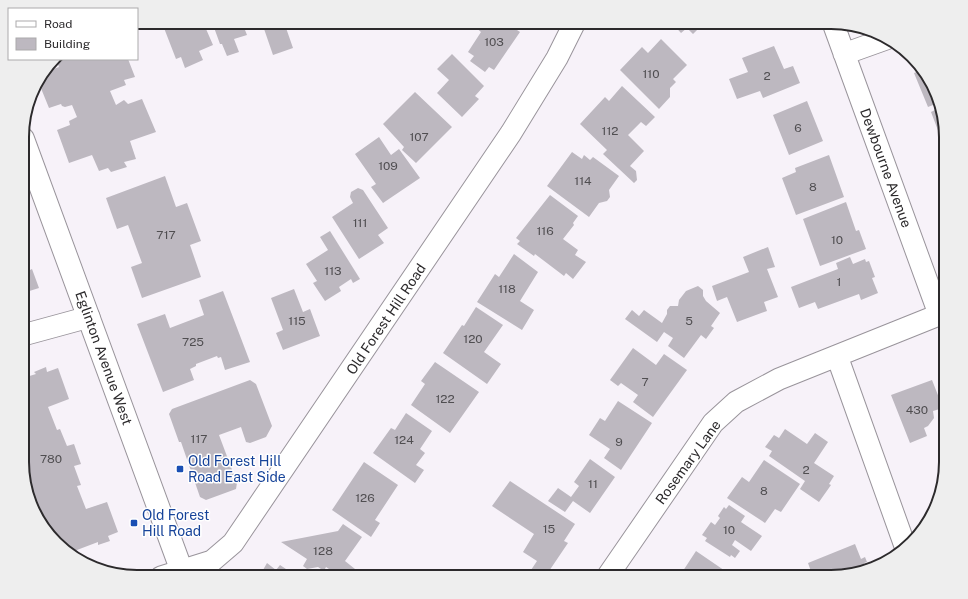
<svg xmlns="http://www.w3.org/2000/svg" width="968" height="599" font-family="'Public Sans',sans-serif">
<rect width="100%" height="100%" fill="#f7f2f9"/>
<path fill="#bdb8c0" d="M 180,22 L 203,22 L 213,45 L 199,51 L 203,60 L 185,68 L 181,57 L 176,59 L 164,28 Z
M 212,22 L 254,22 L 255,26 L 245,30 L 247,35 L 234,39 L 239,52 L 227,56 L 222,44 L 220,44 Z
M 258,22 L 292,22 L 285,25 L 293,48 L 273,55 L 262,23 L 259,24 Z
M 477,22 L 505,22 L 520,32 L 494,70 L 489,67 L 485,72 L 470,61 L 474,56 L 468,52 L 481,32 L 474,26 Z
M 509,22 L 522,22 L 518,28 Z
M 671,22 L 708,22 L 705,25 L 703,24 L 693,34 L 687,28 L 681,33 Z
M 661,39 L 687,65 L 673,79 L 676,82 L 670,88 L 670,97 L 659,109 L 620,70 L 642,47 L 648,53 Z
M 774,46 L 784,69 L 793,66 L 800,83 L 763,98 L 760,91 L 737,99 L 729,79 L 748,72 L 742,58 Z
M 452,54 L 484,86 L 475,96 L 479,99 L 462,117 L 437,93 L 449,80 L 437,69 Z
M 56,59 L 128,59 L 135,77 L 124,80 L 126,85 L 110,91 L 116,105 L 124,100 L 128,104 L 142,99 L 156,132 L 130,141 L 136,159 L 124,162 L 127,167 L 111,172 L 108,168 L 99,171 L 92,155 L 69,163 L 57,130 L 70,125 L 69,121 L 77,117 L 72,105 L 65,107 L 62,106 L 61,104 L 49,108 L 38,81 L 45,72 L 59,67 Z
M 922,70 L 930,79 L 938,103 L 928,107 L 914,73 Z
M 622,86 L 655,117 L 646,126 L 641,122 L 628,135 L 644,151 L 630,166 L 636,171 L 637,180 L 634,183 L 603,154 L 607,150 L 580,124 L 605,97 L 609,101 Z
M 415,92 L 452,127 L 416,163 L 402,150 L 404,147 L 383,124 Z
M 807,101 L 823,141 L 789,155 L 773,115 Z
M 939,108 L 946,129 L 946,143 L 944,140 L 942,141 L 931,112 Z
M 379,137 L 391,155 L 399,149 L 420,178 L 383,203 L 371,187 L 376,184 L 355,154 Z
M 572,152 L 582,159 L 584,155 L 590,160 L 593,157 L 619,176 L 609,190 L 610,197 L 607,201 L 599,203 L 589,217 L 547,186 Z
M 829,155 L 844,197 L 796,215 L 782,178 L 796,172 L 795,168 Z
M 165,176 L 176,207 L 187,203 L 201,241 L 190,245 L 201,277 L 142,298 L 131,267 L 142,263 L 128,225 L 117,229 L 106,198 Z
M 358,188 L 363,190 L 388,228 L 378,235 L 384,243 L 359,259 L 332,217 L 353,203 L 350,197 L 351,192 Z
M 550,195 L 578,216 L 573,223 L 574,225 L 563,239 L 578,250 L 575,255 L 586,262 L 573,279 L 566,273 L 564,276 L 535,254 L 534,256 L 517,244 L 520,241 L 516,238 Z
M 846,202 L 856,231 L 859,230 L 866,249 L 820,266 L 803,219 Z
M 330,231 L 360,279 L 353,283 L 351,279 L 339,287 L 341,291 L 325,301 L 313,283 L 317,281 L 306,264 L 328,250 L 320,237 Z
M 23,242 L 29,259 L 24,261 L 28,271 L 32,269 L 39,288 L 23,293 Z
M 768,247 L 775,267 L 767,269 L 778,297 L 764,302 L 767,311 L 737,322 L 727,297 L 717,301 L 712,286 L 749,272 L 743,257 Z
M 514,254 L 538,272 L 520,301 L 534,310 L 522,330 L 477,302 L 495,274 L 499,277 Z
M 850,257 L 853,264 L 865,259 L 866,262 L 869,261 L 875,277 L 872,278 L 878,293 L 861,300 L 859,294 L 818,309 L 815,302 L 799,308 L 791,287 L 838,269 L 836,263 Z
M 698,286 L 703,290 L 703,296 L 706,301 L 720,313 L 711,326 L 714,328 L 706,339 L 701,335 L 684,358 L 668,346 L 673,338 L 664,332 L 657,342 L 625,319 L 632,310 L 639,316 L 644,310 L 662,323 L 667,314 L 667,310 L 670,306 L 678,306 L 679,300 L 686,291 Z
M 294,289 L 303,312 L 310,309 L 320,336 L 283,350 L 276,333 L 283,330 L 271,298 Z
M 223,291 L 250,362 L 225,370 L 221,357 L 218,358 L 217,356 L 196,364 L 196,366 L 190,369 L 194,380 L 163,392 L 137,324 L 165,314 L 170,328 L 204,315 L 199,300 Z
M 476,307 L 503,325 L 484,352 L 501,364 L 487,384 L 443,353 L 462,325 L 464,326 Z
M 633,348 L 656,365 L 664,354 L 687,370 L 653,417 L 633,402 L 638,395 L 621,383 L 618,386 L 610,380 Z
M 435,362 L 479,392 L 450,433 L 411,405 L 425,384 L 421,381 Z
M 46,367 L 47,372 L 58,368 L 69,399 L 48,407 L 57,430 L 60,429 L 67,446 L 74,444 L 81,464 L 74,466 L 81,485 L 77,486 L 86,509 L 107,502 L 118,532 L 108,536 L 110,541 L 98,545 L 98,542 L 69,553 L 41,526 L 23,477 L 23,378 L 36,374 L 34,372 Z
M 250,380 L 256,384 L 272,426 L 266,437 L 250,443 L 246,442 L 241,427 L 219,435 L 237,483 L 236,489 L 206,500 L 200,497 L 181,442 L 179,442 L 169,414 L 172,409 Z
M 932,380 L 943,408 L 933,411 L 934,418 L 928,426 L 924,428 L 927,436 L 910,443 L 891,395 Z
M 618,401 L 652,423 L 621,470 L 604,458 L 610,449 L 589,435 L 600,418 L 605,421 Z
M 406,413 L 432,431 L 420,449 L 425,453 L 416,465 L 424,470 L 415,483 L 373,453 L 391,428 L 395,430 Z
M 785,429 L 807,444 L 815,433 L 828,442 L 814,463 L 834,476 L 829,484 L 831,485 L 819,502 L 800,489 L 805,481 L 769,456 L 772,451 L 765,447 L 774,435 L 779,438 Z
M 590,459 L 615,477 L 590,513 L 573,501 L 565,512 L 548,501 L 558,488 L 571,497 L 579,486 L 574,482 Z
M 764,460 L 800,484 L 781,512 L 775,509 L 765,523 L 727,498 L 742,477 L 749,482 Z
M 364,462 L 398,485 L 375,520 L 380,523 L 371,537 L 332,510 Z
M 510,481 L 575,524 L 564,541 L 568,543 L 545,577 L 541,577 L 531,570 L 537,561 L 523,552 L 534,534 L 492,506 Z
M 729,505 L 745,516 L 741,522 L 762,536 L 751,551 L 735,540 L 732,545 L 740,551 L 735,558 L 731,555 L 730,557 L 705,541 L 707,538 L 702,535 L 711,522 L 715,525 L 720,518 L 718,516 L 724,507 L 726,509 Z
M 343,524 L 362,537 L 345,561 L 365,577 L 341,577 L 326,567 L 324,571 L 318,567 L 307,569 L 303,566 L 307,559 L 281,542 L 338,531 Z
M 855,544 L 861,559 L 865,557 L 867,562 L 864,563 L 866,568 L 838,577 L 813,577 L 808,563 Z
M 696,551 L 734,577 L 679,577 Z
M 267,563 L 276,570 L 280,565 L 298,577 L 259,577 Z
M 512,569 L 525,577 L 507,577 Z"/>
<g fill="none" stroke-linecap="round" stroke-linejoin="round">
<g stroke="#99949b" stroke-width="23">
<path id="minor" d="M 833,23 L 939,314
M 844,54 L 886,39
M 23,335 L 89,317
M 837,356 L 905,546
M 161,577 L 212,561 L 233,543 L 511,133 L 557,58 L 575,22
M 607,577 L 713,423 L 736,402 L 779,379 L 946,312"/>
</g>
<g stroke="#99949b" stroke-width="24">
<path id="primary" d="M 23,139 L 184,577"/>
</g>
<use href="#minor" stroke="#fff" stroke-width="21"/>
<use href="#primary" stroke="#fff" stroke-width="22"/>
</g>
<g fill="#1a4fb4" stroke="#fff" stroke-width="1.5">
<rect x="176" y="465" width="8" height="8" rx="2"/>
<rect x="130" y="519" width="8" height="8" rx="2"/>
</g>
<g text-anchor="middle" stroke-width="3" stroke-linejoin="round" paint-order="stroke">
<g font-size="12" fill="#504e51">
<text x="494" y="46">103</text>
<text x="651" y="78">110</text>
<text x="767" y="80">2</text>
<text x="798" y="132">6</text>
<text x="610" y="135">112</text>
<text x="419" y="141">107</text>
<text x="388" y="170">109</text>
<text x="583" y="185">114</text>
<text x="813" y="191">8</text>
<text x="360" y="227">111</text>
<text x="545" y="235">116</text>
<text x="166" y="239">717</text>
<text x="837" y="244">10</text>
<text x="333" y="275">113</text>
<text x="839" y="286">1</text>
<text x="507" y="293">118</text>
<text x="297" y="325">115</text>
<text x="689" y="325">5</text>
<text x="473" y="343">120</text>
<text x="193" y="346">725</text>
<text x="645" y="386">7</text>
<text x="445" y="403">122</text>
<text x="917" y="414">430</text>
<text x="199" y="443">117</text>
<text x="404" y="444">124</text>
<text x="619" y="446">9</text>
<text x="51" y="463">780</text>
<text x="806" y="474">2</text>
<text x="593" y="488">11</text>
<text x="764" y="495">8</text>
<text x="365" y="502">126</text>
<text x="549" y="533">15</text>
<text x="729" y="534">10</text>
<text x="323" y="555">128</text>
</g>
<g font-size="14" fill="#2c2a2c" stroke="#fff">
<text transform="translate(886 168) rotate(70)" y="5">Dewbourne Avenue</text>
<text transform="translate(386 319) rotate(-56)" y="5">Old Forest Hill Road</text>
<text transform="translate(104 358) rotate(70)" y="5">Eglinton Avenue West</text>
<text transform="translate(688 462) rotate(-54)" y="5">Rosemary Lane</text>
</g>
<g font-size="14" fill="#164399" stroke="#fff" text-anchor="start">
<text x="188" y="466">Old Forest Hill<tspan x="188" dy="16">Road East Side</tspan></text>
<text x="142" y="520">Old Forest<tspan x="142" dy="16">Hill Road</tspan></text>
</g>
</g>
<path d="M0 0H968V599H0ZM137 29H831A108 108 0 0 1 939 137V462A108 108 0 0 1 831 570H137A108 108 0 0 1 29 462V137A108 108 0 0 1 137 29Z" fill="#eee" fill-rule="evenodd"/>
<path fill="none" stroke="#2c2a2c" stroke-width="2" d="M137 29H831A108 108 0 0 1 939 137V462A108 108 0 0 1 831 570H137A108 108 0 0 1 29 462V137A108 108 0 0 1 137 29Z"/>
<rect x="8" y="8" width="130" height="52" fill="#ffffff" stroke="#abaaab"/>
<rect x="16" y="21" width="20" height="6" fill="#ffffff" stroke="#abaaab"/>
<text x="44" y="28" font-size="12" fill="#2c2a2c">Road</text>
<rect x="16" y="38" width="20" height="12" fill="#bdb8c0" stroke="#abaaab"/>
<text x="44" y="48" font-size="12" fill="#2c2a2c">Building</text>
</svg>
